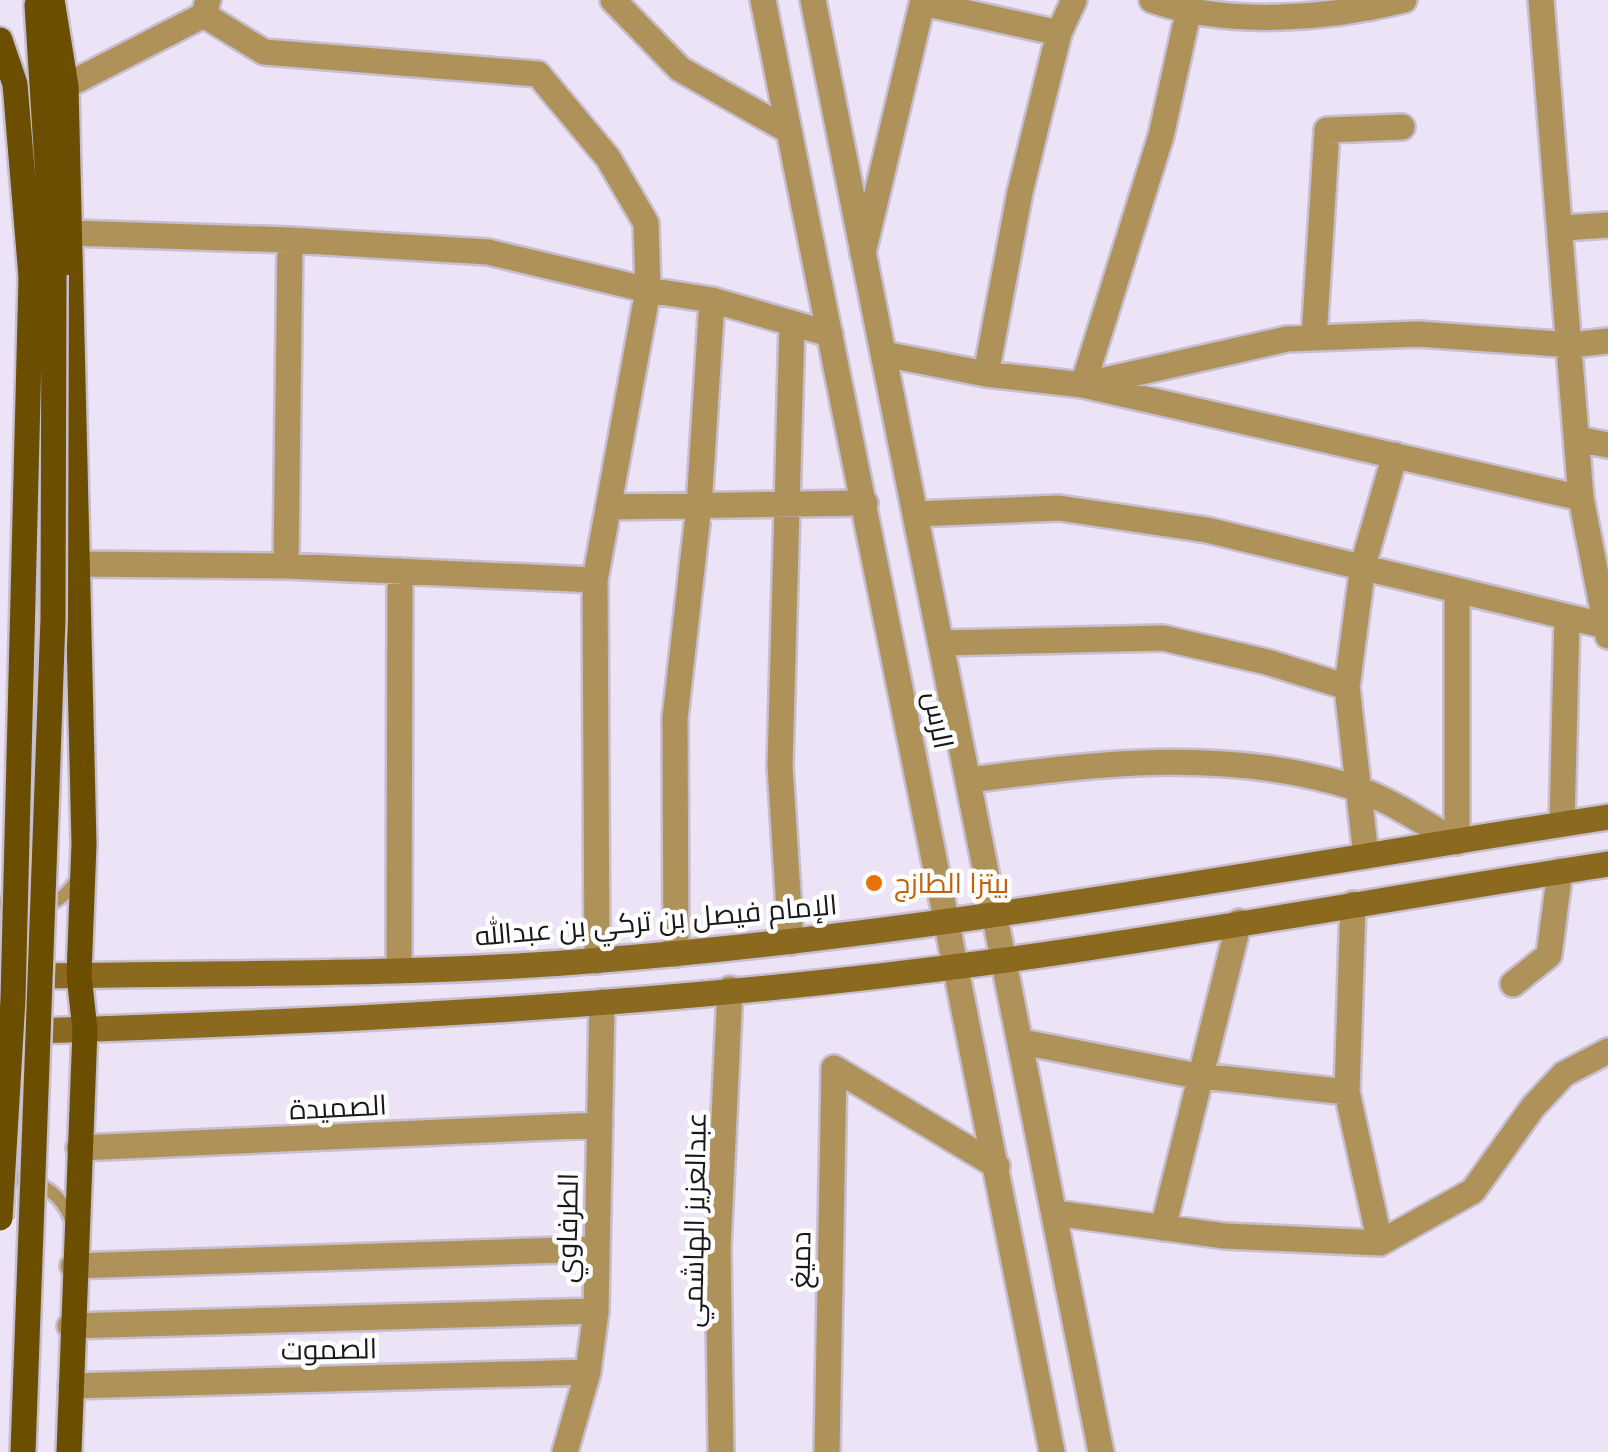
<svg xmlns="http://www.w3.org/2000/svg" width="1608" height="1452" font-family="'Noto Sans',Cairo,sans-serif">
<rect width="100%" height="100%" fill="#ede3f6"/>
<g fill="none" stroke-linecap="round" stroke-linejoin="round">
<g stroke="#c7becf" stroke-width="18">
<path id="service" d="M 0,903 C 28,918 65,905 78,876
M 0,1179 C 30,1175 60,1189 71,1220"/>
</g>
<g stroke="#c7becf" stroke-width="30">
<path id="minor" d="M 613,0 L 680,69 L 789,131
M 1152,0 C 1226,27 1328,19 1404,0
M 1541,0 L 1581,498 L 1608,636
M 923,3 L 1059,33
M 1188,13 L 1161,136 L 1083,385 L 1581,498
M 204,15 L 264,52 L 538,74 L 608,158 L 646,223 L 648,290 L 595,580 L 597,961
M 1563,228 L 1608,225
M 71,233 L 290,240 L 488,252 L 648,290 L 712,300 L 830,334
M 863,253 L 923,0
M 1314,338 L 1327,130 L 1402,127
M 884,354 L 986,374 L 1083,385 L 1287,339 L 1418,334 L 1572,345 L 1608,341
M 986,374 L 1020,192 L 1059,33 L 1074,0
M 1578,439 L 1608,445
M 608,507 L 865,503
M 916,514 L 1059,508 L 1207,530 L 1606,626
M 77,564 L 286,566 L 595,580
M 286,566 L 290,240
M 942,643 L 1163,638 L 1267,662 L 1347,687
M 970,780 C 1100,763 1228,747 1356,788 C 1390,800 1425,824 1457,842 L 1457,592
M 1562,824 L 1567,618
M 1366,856 L 1347,687 L 1363,565 L 1395,455
M 1353,904 L 1347,1092 L 1380,1243
M 791,942 L 780,766 L 792,323
M 676,954 L 675,718 L 699,506 L 712,300
M 399,968 L 400,571
M 1513,984 L 1549,955 L 1560,871
M 1022,1042 L 1192,1075 L 1347,1092
M 79,1148 L 600,1125
M 1055,1213 L 1225,1236 L 1380,1243 L 1473,1191 L 1533,1107 L 1564,1074 L 1608,1051
M 1163,1228 L 1239,922
M 73,1266 L 594,1249
M 70,1326 L 596,1311
M 71,1386 L 588,1372
M 565,1452 L 588,1372 L 596,1311 L 602,1002
M 721,1452 L 718,1248 L 730,989
M 827,1452 L 834,1068 L 997,1166"/>
</g>
<g stroke="#c7becf" stroke-width="30">
<path id="tertiary" d="M 763,0 L 1052,1452
M 813,0 L 1101,1452
M 66,86 L 204,15 L 208,0"/>
</g>
<g stroke="#c7becf" stroke-width="30">
<path id="secondary" d="M 0,977 C 200,972 402,977 602,960 C 940,933 1273,869 1608,817
M 0,1032 C 335,1022 673,1006 1006,960 C 1207,932 1407,895 1608,864"/>
</g>
<g stroke="#c7becf" stroke-width="30">
<path id="primary" d="M 52,0 L 66,86 L 84,844 L 79,975 L 85,1030 L 69,1452
M 37,5 L 54,275
M 0,40 L 15,84 L 31,277"/>
</g>
<use href="#service" stroke="#ae925a" stroke-width="12"/>
<use href="#minor" stroke="#ae925a" stroke-width="25"/>
<use href="#tertiary" stroke="#ae925a" stroke-width="25"/>
<use href="#secondary" stroke="#8b691e" stroke-width="25"/>
<use href="#primary" stroke="#6c4e00" stroke-width="25"/>
<g stroke="#c7becf" stroke-width="30" stroke-linecap="butt">
<path id="primary-bridge" d="M 0,1218 L 13,999 L 31,277
M 23,1452 L 53,619 L 54,275"/>
</g>
<use href="#primary-bridge" stroke="#6c4e00" stroke-width="25"/>
</g>
<circle fill="#e8710a" stroke="#fff" stroke-width="4" cx="874" cy="883" r="10"/>
<g text-anchor="middle" stroke-width="9" stroke-linejoin="round" paint-order="stroke">
<g font-size="28" fill="#19161c" stroke="#fff">
<text transform="translate(939 720) rotate(79)" y="10">الرس</text>
<text transform="translate(656 920) rotate(-5)" y="10">الإمام فيصل بن تركي بن عبدالله</text>
<text transform="translate(338 1107) rotate(-3)" y="10">الصميدة</text>
<text transform="translate(694 1220) rotate(-89)" y="10">عبدالعزيز الهاشمي</text>
<text transform="translate(567 1228) rotate(-89)" y="10">الطرفاوي</text>
<text transform="translate(800 1260) rotate(-89)" y="10">دميغ</text>
<text transform="translate(329 1349) rotate(-1)" y="10">الصموت</text>
</g>
<g font-size="28" fill="#c56008" stroke="#fff" text-anchor="start">
<text x="894" y="893">بيتزا الطازج</text>
</g>
</g>
</svg>
